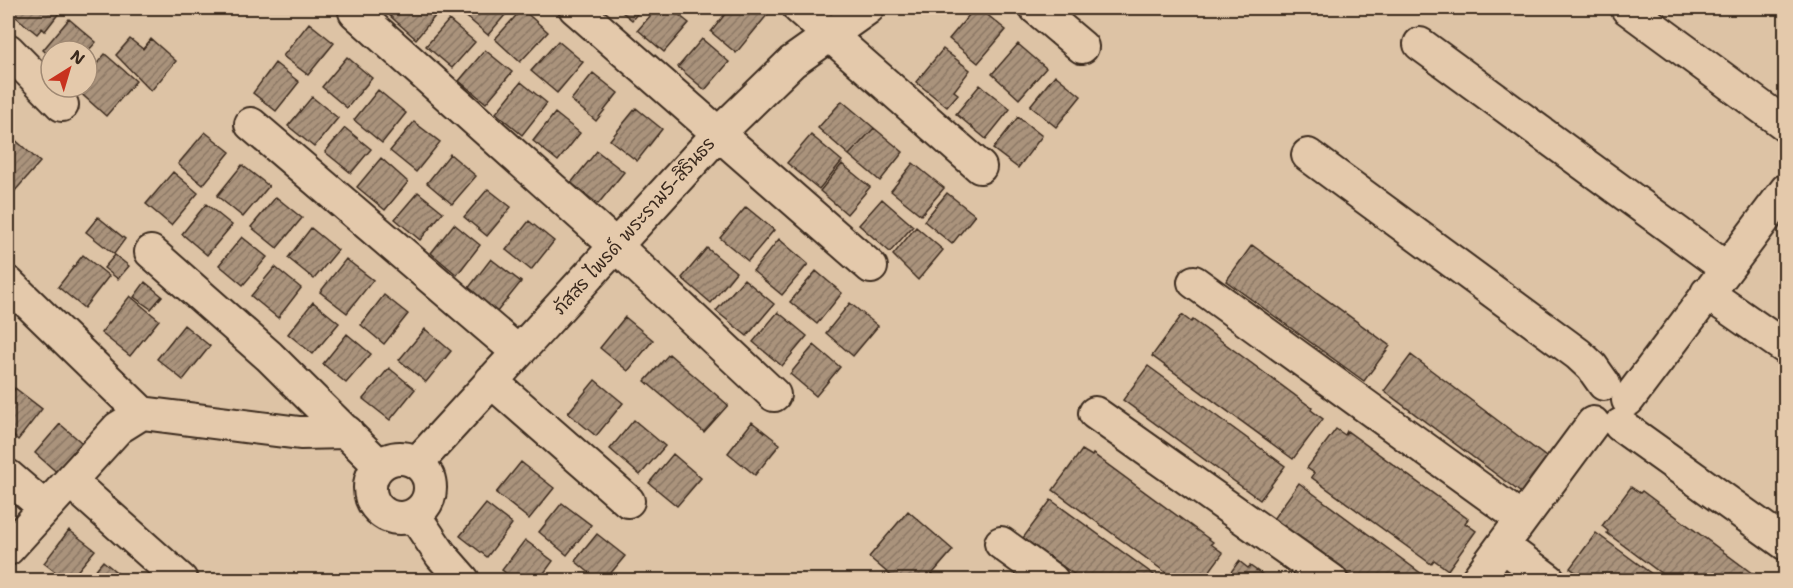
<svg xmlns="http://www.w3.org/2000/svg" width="1793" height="588" font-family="'Shantell Sans','Playpen Sans Thai',sans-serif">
<defs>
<pattern id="building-hatch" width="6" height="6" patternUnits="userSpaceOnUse" patternTransform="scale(1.5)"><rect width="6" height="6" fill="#aa937c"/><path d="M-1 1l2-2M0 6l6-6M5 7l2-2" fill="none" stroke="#8c7865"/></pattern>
</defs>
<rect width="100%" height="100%" fill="#ddc3a5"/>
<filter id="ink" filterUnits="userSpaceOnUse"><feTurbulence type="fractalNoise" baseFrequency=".0167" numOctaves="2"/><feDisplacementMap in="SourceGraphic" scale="12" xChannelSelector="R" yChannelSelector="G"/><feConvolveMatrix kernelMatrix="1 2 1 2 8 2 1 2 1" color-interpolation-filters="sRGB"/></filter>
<g filter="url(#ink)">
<path fill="url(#building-hatch)" stroke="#3b2a1e" stroke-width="1.5" d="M 16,8 L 63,8 L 45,31 L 42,28 L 37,34 L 11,13 Z
M 398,8 L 438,8 L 441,9 L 416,39 L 390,16 Z
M 456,8 L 511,8 L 488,35 Z
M 617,8 L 642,8 L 632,20 Z
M 657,8 L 670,8 L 689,23 L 664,52 L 638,30 Z
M 724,8 L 759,8 L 768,14 L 736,53 L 711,32 L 726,13 L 722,10 Z
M 975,8 L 979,8 L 1006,30 L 978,63 L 949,39 Z
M 522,9 L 548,32 L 520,62 L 495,39 Z
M 69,19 L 96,42 L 87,52 L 51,51 L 51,57 L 43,50 Z
M 449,20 L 475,42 L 452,68 L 426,46 Z
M 309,23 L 334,43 L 308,75 L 283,56 Z
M 130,39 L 143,49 L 151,39 L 176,61 L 151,91 L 116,55 Z
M 702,39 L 729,62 L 705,90 L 678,67 Z
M 558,41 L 583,62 L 557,93 L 531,71 Z
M 1018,44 L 1046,68 L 1019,99 L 992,74 Z
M 943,49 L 970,70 L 954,91 L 958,94 L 947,107 L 916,82 Z
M 485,50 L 512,72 L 486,103 L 459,81 Z
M 105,54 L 136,81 L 106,116 L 75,88 L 87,87 L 87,75 Z
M 347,57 L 372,78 L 347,108 L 322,87 Z
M 275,63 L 299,82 L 276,111 L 253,93 Z
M 593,73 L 618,93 L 596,121 L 571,100 Z
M 1055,75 L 1081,96 L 1056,127 L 1030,106 Z
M 521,82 L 547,103 L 522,135 L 496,113 Z
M 980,85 L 1010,109 L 986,139 L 956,114 Z
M 378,90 L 406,113 L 382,143 L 354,120 Z
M 312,97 L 338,118 L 314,147 L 288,126 Z
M 842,101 L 874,128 L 849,155 L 818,128 Z
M 636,108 L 662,129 L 637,161 L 610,140 Z
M 555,113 L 580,133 L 558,161 L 533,141 Z
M 1018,117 L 1042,136 L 1018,168 L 993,149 Z
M 414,122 L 440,142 L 416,172 L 390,151 Z
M 345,128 L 371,149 L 351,173 L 325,152 Z
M 874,128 L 903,152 L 880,181 L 849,155 Z
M 205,132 L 230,152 L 203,185 L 178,164 Z
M 811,135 L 842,161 L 819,189 L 787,163 Z
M 12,137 L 40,162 L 14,192 L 8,187 L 8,142 Z
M 597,151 L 624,172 L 598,204 L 571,183 Z
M 450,154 L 476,176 L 452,204 L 427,183 Z
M 381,158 L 408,182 L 385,210 L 357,187 Z
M 913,163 L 944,188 L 921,215 L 891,191 Z
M 842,164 L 870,187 L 847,214 L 820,191 Z
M 242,165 L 269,186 L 243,217 L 217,196 Z
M 173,172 L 198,193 L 171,225 L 146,204 Z
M 488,189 L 511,207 L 487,236 L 464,217 Z
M 418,192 L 443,212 L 420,240 L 395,219 Z
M 947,193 L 975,215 L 952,244 L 924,221 Z
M 276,197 L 302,218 L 277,248 L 251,227 Z
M 882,199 L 913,226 L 890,252 L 859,225 Z
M 206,204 L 232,225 L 207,255 L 182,234 Z
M 746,207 L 774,230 L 748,261 L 720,238 Z
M 98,217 L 125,239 L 114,254 L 86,232 Z
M 529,221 L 554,241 L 531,270 L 506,250 Z
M 454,224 L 480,245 L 457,275 L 431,253 Z
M 916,227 L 943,250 L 918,280 L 893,255 Z
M 311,228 L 338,250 L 314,279 L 288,258 Z
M 242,237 L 267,257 L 243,285 L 219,265 Z
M 779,239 L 808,264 L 782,295 L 753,271 Z
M 1252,245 L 1390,346 L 1364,381 L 1226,281 Z
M 707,248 L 736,272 L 711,303 L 682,278 Z
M 83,255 L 109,276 L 84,308 L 58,287 Z
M 115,255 L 129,266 L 118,279 L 104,268 Z
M 346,259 L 373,280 L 347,313 L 320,292 Z
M 491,259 L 521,282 L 496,313 L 467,290 Z
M 275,267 L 301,288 L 278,318 L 251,296 Z
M 816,271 L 842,293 L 817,324 L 790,302 Z
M 744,279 L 774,304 L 747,336 L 716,311 Z
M 145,282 L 162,296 L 151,309 L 134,297 Z
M 384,295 L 408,314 L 384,344 L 361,325 Z
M 130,296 L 159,320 L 130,356 L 101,333 Z
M 313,302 L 339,323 L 313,354 L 288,334 Z
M 850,303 L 878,326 L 853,356 L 826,333 Z
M 778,312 L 807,336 L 782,366 L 753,342 Z
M 1182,315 L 1191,322 L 1193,320 L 1312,408 L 1311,410 L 1323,419 L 1293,459 L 1152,356 Z
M 625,317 L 653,340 L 628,371 L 600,348 Z
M 184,325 L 210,346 L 183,380 L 157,359 Z
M 425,329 L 451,351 L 426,382 L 399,360 Z
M 347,334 L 371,354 L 346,383 L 323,364 Z
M 814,345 L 840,367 L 816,396 L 790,374 Z
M 669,354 L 728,405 L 704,432 L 645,381 Z
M 1411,355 L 1550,460 L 1524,495 L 1384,391 Z
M 1148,366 L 1285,466 L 1260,500 L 1123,400 Z
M 389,368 L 415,389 L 390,420 L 363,399 Z
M 595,380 L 623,403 L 596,436 L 568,413 Z
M 15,388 L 42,409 L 18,440 L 8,431 L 8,398 Z
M 634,420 L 665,446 L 640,475 L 610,449 Z
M 752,422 L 780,444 L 755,475 L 728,453 Z
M 60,424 L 88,448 L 62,477 L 35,453 Z
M 1336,429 L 1345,435 L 1347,431 L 1468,519 L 1465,523 L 1476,531 L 1448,570 L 1434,560 L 1431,564 L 1311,477 L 1314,473 L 1307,468 Z
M 1082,450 L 1092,456 L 1093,454 L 1213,542 L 1211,544 L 1223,553 L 1203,580 L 1176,580 L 1053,490 Z
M 673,454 L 701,478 L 677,506 L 649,483 Z
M 521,462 L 554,488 L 529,519 L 496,493 Z
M 1299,483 L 1430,580 L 1356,580 L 1273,519 Z
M 1631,487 L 1640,493 L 1642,491 L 1761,580 L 1670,580 L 1607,533 L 1608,531 L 1602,526 Z
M 1051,500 L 1161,580 L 1082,580 L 1023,538 Z
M 562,503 L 591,525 L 567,555 L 539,532 Z
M 486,504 L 512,524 L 487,557 L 460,536 Z
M 908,511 L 953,550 L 927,580 L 896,580 L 869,557 Z
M 69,530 L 95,550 L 70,580 L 66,580 L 44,563 Z
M 1596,533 L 1660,580 L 1587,580 L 1570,568 Z
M 597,534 L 625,556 L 605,580 L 598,580 L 575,561 Z
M 525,540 L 553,561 L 539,580 L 515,580 L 502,570 Z
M 103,561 L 126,580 L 87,580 Z
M 1239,561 L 1248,568 L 1250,566 L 1270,580 L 1225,580 Z"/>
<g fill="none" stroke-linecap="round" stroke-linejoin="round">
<g stroke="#3b2a1e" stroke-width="36">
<path id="street" d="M 575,8 L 871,267
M 799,8 L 980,167
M 1036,8 L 1082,47
M 1627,8 L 1786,125
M 355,12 L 616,246 L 774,395
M 1420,44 L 1726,268
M 8,50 L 62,105
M 251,124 L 518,352
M 1308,155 L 1578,354 L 1592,367 L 1604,384
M 151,252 L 269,356 L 379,465
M 1194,282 L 1522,519
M 8,283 L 142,413
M 1707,293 L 1786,348
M 491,381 L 628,501
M 1628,400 L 1786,190
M 1095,413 L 1331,580
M 1620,425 L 1786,544
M370 488a30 30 0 1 1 60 0a30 30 0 1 1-60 0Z
M 417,463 L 719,133 L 792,62 L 868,8
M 8,476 L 45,508
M 70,481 L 181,580
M 414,515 L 441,555 L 463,580
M 1001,543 L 1052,580
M 1503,546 L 1549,580
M 8,549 L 118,428 L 142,413 L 300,433 L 347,432
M 1477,580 L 1593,423"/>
</g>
<use href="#street" stroke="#e4c9ab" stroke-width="32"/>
</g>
</g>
<g text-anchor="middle" stroke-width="4.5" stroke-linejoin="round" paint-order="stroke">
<g font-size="18" fill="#3b2a1e" stroke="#e4c9ab">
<text transform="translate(634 226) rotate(-48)" y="6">ภัสสร ไพรด์ พระราม5-สิรินธร</text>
</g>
</g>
<rect width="1793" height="588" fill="none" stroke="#e4c9ab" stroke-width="30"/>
<rect x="15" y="15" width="1763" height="558" fill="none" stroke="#3b2a1e" stroke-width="2" filter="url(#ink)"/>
<g transform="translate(69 69) rotate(37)"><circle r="28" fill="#e4c9ab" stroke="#a08973" stroke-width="1.5"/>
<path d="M0-4.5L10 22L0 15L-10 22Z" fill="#c8321e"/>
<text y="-9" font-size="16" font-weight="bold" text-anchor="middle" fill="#3b2a1e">N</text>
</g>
</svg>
